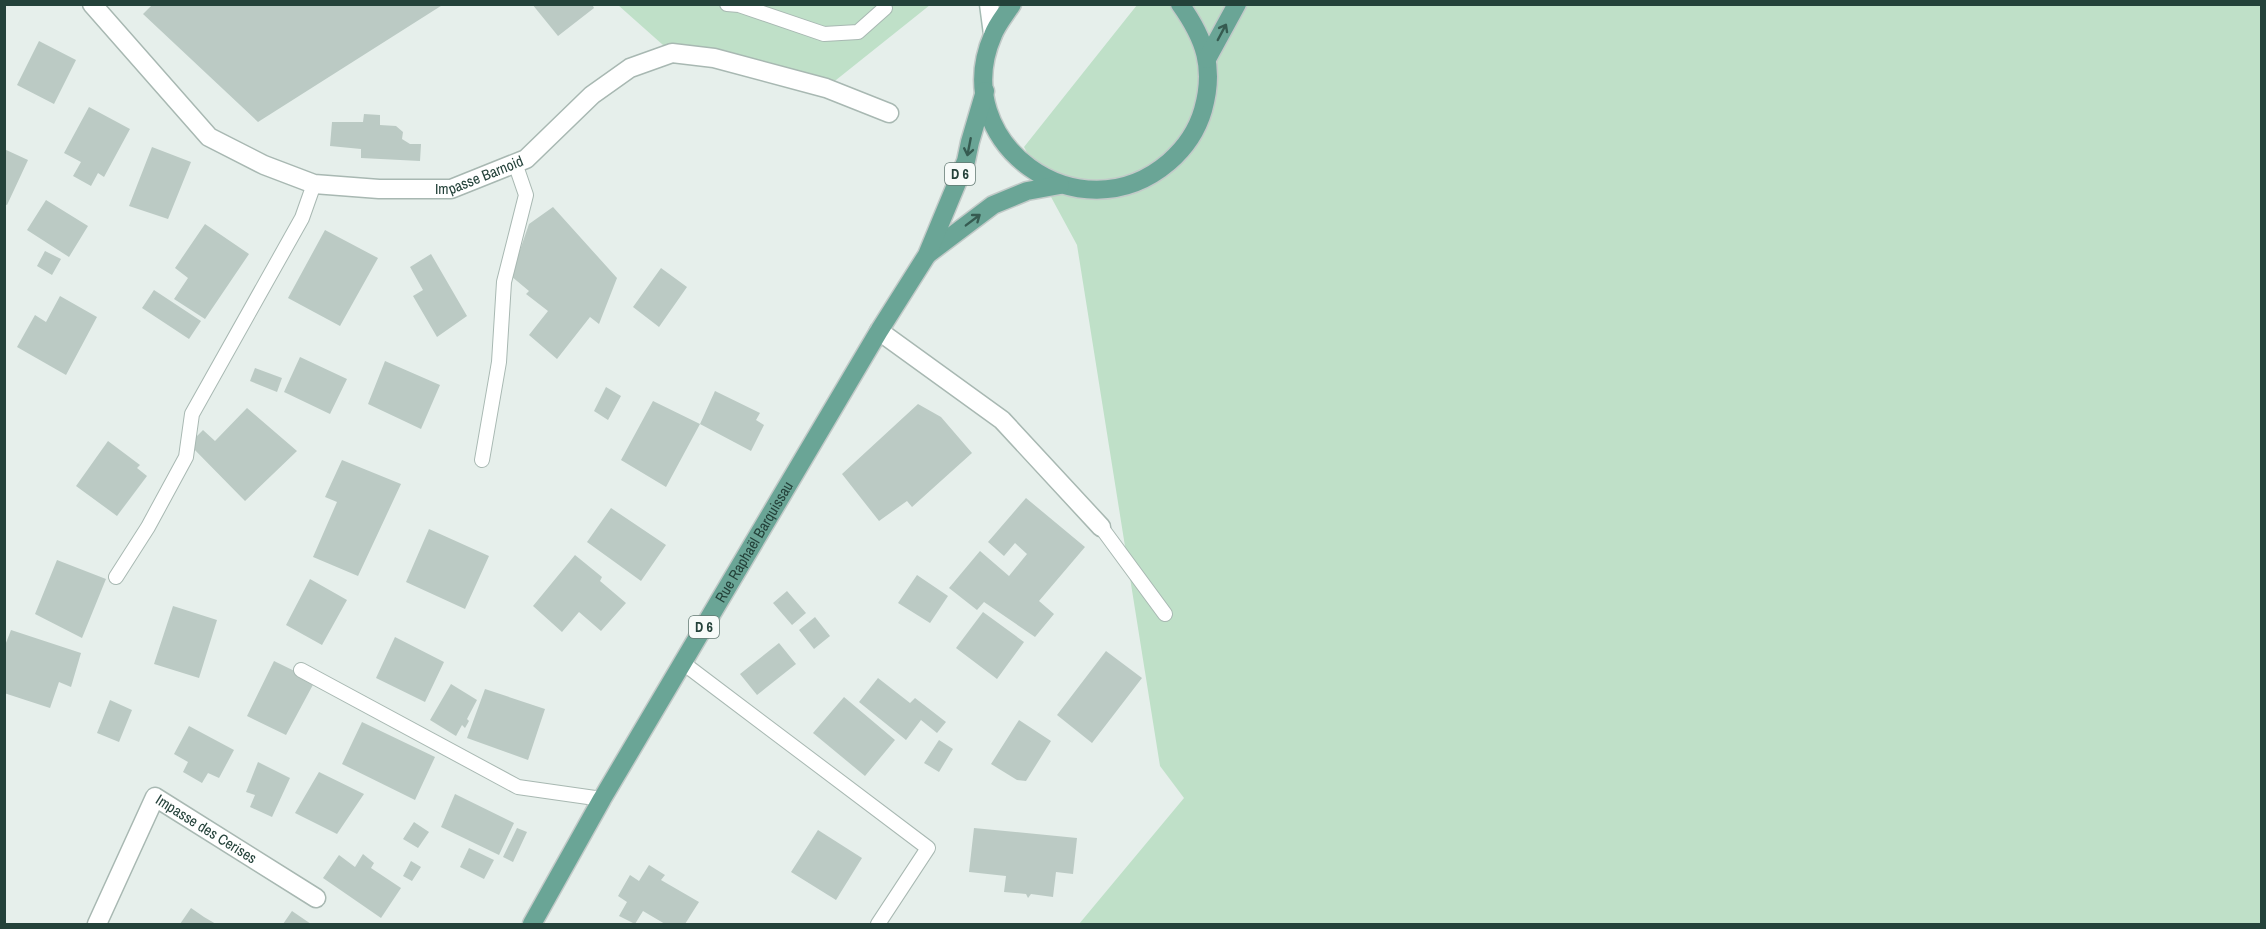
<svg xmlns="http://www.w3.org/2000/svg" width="2266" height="929" font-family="'Archivo Narrow',sans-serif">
<rect width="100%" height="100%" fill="#e6efeb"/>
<path fill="#bfe0c8" d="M 618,5 L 930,5 L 826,88 L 672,53 Z
M 1137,5 L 2261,5 L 2261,924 L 1079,924 L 1184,798 L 1160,766 L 1077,245 L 1024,147 Z"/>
<path fill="#bbcac4" d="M 153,4 L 444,4 L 258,122 L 143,14 Z
M 532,4 L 592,4 L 594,8 L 558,36 Z
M 39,41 L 76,60 L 54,104 L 17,85 Z
M 89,107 L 130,129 L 104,177 L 98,173 L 91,186 L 73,176 L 81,162 L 64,153 Z
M 364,114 L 380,115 L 380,125 L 396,126 L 403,132 L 402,139 L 410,144 L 421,144 L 420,161 L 361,158 L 361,149 L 330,146 L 332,122 L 363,122 Z
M 152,147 L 191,162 L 168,219 L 129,206 Z
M 4,149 L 28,160 L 7,205 L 4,204 Z
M 46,200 L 88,226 L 69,257 L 27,230 Z
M 553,207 L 617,278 L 599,324 L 590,317 L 557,359 L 529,335 L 548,311 L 526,294 L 529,291 L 511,276 L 529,224 Z
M 205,224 L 249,254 L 205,319 L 174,299 L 188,278 L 175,268 Z
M 325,230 L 378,258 L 340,326 L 288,298 Z
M 45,251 L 61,259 L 52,275 L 37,266 Z
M 431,254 L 467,316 L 437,337 L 413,296 L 423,290 L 410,267 Z
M 661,268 L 687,287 L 659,327 L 633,307 Z
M 154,290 L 201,321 L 189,339 L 142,308 Z
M 60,296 L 97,317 L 66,375 L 17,347 L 35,315 L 46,322 Z
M 300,357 L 347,379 L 330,414 L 284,392 Z
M 385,361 L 440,385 L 421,429 L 368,404 Z
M 255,368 L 282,378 L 277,392 L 250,381 Z
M 606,387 L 621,396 L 608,420 L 594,411 Z
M 715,391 L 760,413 L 756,420 L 764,425 L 751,451 L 700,424 L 666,487 L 621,460 L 653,401 L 700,424 Z
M 918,404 L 941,417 L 972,453 L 912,507 L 907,501 L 879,521 L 842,474 Z
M 247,408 L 297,451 L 245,501 L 189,444 L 203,430 L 215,441 Z
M 108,441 L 140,465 L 137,468 L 147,476 L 117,516 L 76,486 Z
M 342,460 L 401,484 L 358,576 L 313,557 L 337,502 L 325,497 Z
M 1026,498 L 1085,547 L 1039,601 L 1054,614 L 1035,637 L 984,602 L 977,610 L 949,588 L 980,551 L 1009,576 L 1027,554 L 1015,543 L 1004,556 L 988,542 Z
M 611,508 L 666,545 L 641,581 L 587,542 Z
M 429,529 L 489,556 L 465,609 L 406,582 Z
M 575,555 L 602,577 L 600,581 L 626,603 L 601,631 L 579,612 L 562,632 L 533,606 Z
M 57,560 L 106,579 L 82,638 L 35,614 Z
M 917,575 L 948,596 L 930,623 L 898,603 Z
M 310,579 L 347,600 L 322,645 L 286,625 Z
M 787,591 L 806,613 L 792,625 L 773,603 Z
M 173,606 L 217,620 L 199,678 L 154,664 Z
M 983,612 L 1024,642 L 997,679 L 956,648 Z
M 815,617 L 830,636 L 814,649 L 799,630 Z
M 11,630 L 81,653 L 71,687 L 59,682 L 50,708 L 4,693 L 4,648 Z
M 395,637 L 444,662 L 425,702 L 376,678 Z
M 779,643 L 796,664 L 757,695 L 740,674 Z
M 1106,651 L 1142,678 L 1092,743 L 1057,715 Z
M 274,661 L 315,681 L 286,735 L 247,716 Z
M 878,678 L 910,703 L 915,698 L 946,722 L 937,733 L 921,720 L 906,740 L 859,702 Z
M 451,684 L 477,700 L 467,719 L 469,721 L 465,728 L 462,725 L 456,736 L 430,720 Z
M 485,689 L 545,709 L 528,760 L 467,738 Z
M 844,697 L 895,740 L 865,776 L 813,733 Z
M 110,700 L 132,710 L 119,742 L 97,733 Z
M 1019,720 L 1051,741 L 1026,781 L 1017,780 L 991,764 Z
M 362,722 L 435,757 L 415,800 L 342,764 Z
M 189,726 L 234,750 L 219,778 L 208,773 L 202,783 L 183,772 L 188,762 L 174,754 Z
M 939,740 L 953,749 L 939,772 L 924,763 Z
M 258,762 L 290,778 L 272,817 L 250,807 L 255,795 L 246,792 Z
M 319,772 L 364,794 L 337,834 L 295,813 Z
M 455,794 L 514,823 L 499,855 L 441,827 Z
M 414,822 L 429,832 L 418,848 L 403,839 Z
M 517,828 L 527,832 L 513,862 L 503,857 Z
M 974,828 L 1077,838 L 1073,874 L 1056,872 L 1053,897 L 1031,894 L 1028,898 L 1026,894 L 1004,892 L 1006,876 L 969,872 Z
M 818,830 L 862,858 L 836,900 L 791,872 Z
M 469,848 L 494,860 L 484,879 L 460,867 Z
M 363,854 L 374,863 L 371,868 L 401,888 L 381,918 L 323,878 L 339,855 L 355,867 Z
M 411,861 L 421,867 L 412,881 L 403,876 Z
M 649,865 L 665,875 L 661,880 L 699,902 L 685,924 L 665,924 L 643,911 L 635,924 L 619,916 L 627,902 L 618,896 L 630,875 L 639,881 Z
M 191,908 L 204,917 L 216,924 L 180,924 Z
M 292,911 L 311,924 L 283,924 Z"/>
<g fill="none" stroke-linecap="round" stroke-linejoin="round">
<g stroke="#a8b8b2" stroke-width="16">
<path id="lane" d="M 727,4 L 739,5 L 824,34 L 858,32 L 885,8
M 482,460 L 499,362 L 504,282 L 526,195 L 515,163
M 1101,527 L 1165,614
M 116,577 L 148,527 L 186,457 L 192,414 L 302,218 L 314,184
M 683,663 L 928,848 L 878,924
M 301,670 L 518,787 L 602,799"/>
</g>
<g stroke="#a8b8b2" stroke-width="21">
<g id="street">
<path id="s1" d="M 92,4 L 209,137 L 264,165 L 314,184 L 379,189 L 451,189 L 526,159 L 592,95 L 630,68 L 672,53 L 714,58 L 826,88 L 889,113"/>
<path d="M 879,331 L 1002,420 L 1101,527"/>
<path id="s2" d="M 97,924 L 155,797 L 316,898"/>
</g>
</g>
<g stroke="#a4bbb3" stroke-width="21">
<path id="secondary" d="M 989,4 L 993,34"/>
</g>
<g stroke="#c2cac8" stroke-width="21">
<g id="primary">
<path d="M 1012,4 C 1006,14 997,24 993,35 C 946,142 1079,239 1169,162 C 1185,148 1197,131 1203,110 C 1215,68 1205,39 1180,4"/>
<path d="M 1207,59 L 1237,4"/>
<path d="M 928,254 L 993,205 L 1027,191 L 1060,185"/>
<path id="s3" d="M 532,924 L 602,799 L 879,331 L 927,255 L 966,161 L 970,142 L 985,91"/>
</g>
</g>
<use href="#lane" stroke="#fff" stroke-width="14"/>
<use href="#street" stroke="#fff" stroke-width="18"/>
<use href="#secondary" stroke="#fff" stroke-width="18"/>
<use href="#primary" stroke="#6aa596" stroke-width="18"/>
</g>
<defs><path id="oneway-shaft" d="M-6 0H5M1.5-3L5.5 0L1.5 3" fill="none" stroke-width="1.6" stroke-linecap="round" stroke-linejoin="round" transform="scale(1.5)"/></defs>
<g stroke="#365b51">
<use href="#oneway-shaft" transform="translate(1222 32) rotate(-62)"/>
<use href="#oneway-shaft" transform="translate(969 147) rotate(101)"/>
<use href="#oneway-shaft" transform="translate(973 220) rotate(-37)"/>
</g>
<g text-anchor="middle" stroke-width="6" stroke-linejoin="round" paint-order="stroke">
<g fill="#f7fbf9" stroke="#637a73" stroke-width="1.5">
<rect x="945" y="163" width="30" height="22" rx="4.5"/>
<rect x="689" y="616" width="30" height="22" rx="4.5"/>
</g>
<g font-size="14" font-weight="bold" fill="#24423a">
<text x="960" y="179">D 6</text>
<text x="704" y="632">D 6</text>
</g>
<g font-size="15" fill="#24423a" stroke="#f7fbf9">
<text dy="5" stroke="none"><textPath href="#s1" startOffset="460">Impasse Barnoid</textPath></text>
<text dy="5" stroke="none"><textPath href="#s3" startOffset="442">Rue Raphaël Barquissau</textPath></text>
<text dy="5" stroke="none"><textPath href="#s2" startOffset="200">Impasse des Cerises</textPath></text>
</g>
</g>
<rect width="2266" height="929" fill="none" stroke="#24423a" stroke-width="12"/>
</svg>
